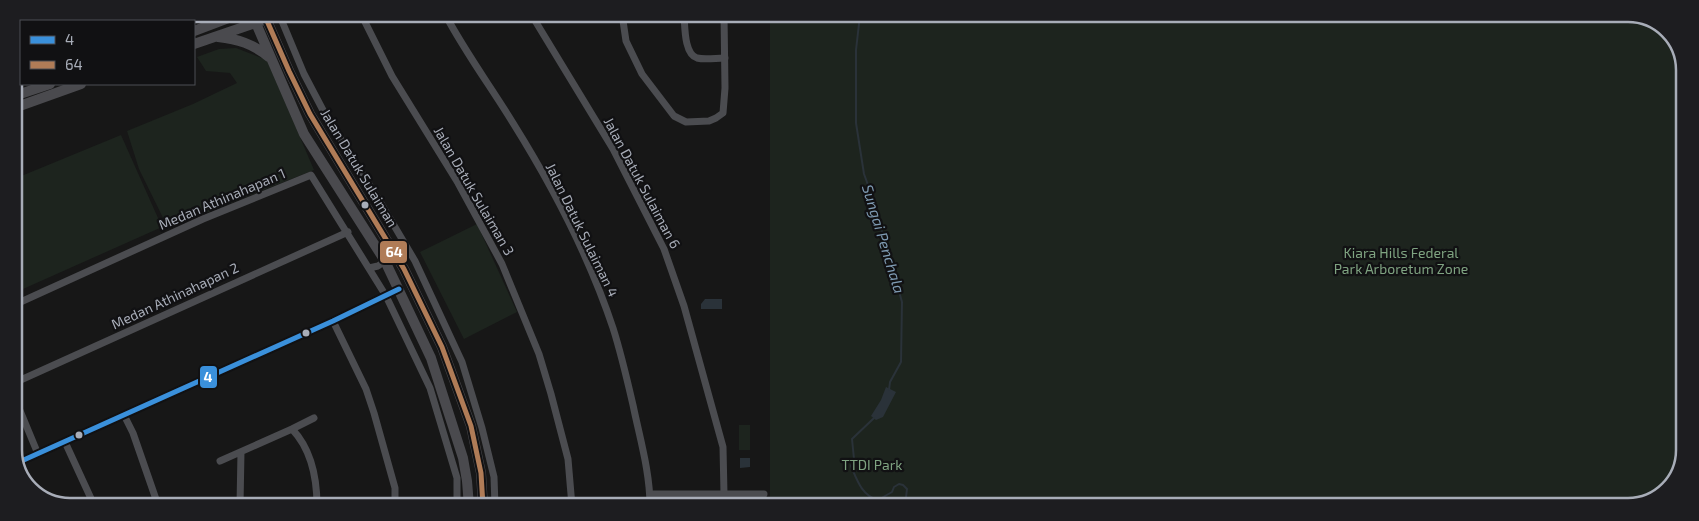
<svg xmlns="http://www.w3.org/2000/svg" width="1699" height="521" font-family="'Exo 2',sans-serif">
<rect width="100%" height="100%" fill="#171717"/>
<path fill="#1d241e" d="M 770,15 L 1644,16 L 1673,36 L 1685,66 L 1683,466 L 1663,495 L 1629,507 L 770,506 Z
M 236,48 L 267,60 L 314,170 L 168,228 L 139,169 L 127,131 L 193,104 L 237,83 L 230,73 L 206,71 L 197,57 L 219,49 Z
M 121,135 L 162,227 L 14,293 L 14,179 Z
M 477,224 L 517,312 L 464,339 L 420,252 Z
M 739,425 L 750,425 L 750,450 L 739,450 Z"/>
<path fill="#2a3239" d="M 705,299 L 722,299 L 722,309 L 701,309 L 701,304 Z
M 886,387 L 896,392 L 883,417 L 876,420 L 871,416 L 881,400 Z
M 740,458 L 750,458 L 750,467 L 740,468 Z"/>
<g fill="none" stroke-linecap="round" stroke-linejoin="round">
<path stroke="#2a3239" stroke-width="2" d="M 860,15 L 856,50 L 856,123 L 864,174 L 872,196 L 902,302 L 901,362 L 890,382 L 889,390
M 874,418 L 852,439 L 854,459 L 851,466 C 857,480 862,496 878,500 L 892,492 L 894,487 L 899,484 L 903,485 L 907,489 L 905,506"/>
<path stroke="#4b4c50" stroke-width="7" d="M 279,14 L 304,74 L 325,114 L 379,200 L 415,261 L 462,362 L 482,428 L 494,477 L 495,506
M 361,14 L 392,76 L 458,183 L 502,264 L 539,354 L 551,394 L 568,459 L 572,506
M 445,14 C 465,52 491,87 513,123 C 553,187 589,256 613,328 C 621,353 627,379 633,405 C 640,439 650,472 650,506
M 531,14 L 613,149 L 664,249 L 684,306 L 723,447 L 724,494
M 622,14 L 626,41 L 642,74 L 674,116 L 686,122 L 709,121 L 716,118 L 723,113 L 725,88 L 724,15
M 684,15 C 685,26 684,54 697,58 C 705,60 716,58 725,58
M 369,268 L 378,266 L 385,261
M 14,305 L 203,219 L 311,175 L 386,296 L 430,388 L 457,478 L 457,506
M 333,321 L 366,389 L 374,413 L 395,488 L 395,506
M 14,383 L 348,232
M 14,396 L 38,454
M 124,415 L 133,433 L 158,505
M 292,429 C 311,449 317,479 317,506
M 65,442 L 94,505
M 220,461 L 292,429 L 314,418
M 17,463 L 333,321 L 399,289
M 650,494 L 764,494
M 240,505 L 241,452"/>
<path stroke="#4a4a4e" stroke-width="10" d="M 252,14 L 304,134 L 385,261 L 431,358 L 463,458 L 467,481 L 469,506
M 264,14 L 289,71 L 310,114 L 404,269 L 442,347 L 471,426 L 481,473 L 483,506
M 194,31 L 239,14
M 218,37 C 238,39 253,44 269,57
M 194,44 L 261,21
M 14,96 L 50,84
M 14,108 L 81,84"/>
<g stroke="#111113" stroke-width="9">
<path id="bus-1" d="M 17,463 L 333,321 L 399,289"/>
</g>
<g stroke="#111113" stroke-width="9">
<path id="bus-2" d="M 264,14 L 289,71 L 310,114 L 404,269 L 442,347 L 471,426 L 481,473 L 483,506"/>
</g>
<use href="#bus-1" stroke="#3a90db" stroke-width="5"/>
<use href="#bus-2" stroke="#b07c57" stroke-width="5"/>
</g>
<g fill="#a8adb8" stroke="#111113" stroke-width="2">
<circle cx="365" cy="205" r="4.5"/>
<circle cx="306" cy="333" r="4.5"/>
<circle cx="79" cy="435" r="4.5"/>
</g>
<g text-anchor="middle" stroke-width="4.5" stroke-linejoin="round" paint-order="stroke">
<g font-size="14" fill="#a8adb8" stroke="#111113">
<text transform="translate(359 168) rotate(59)" y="5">Jalan Datuk Sulaiman</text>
<text transform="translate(642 183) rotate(62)" y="5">Jalan Datuk Sulaiman 6</text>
<text transform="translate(474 191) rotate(60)" y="5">Jalan Datuk Sulaiman 3</text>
<text transform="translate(222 199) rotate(-23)" y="5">Medan Athinahapan 1</text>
<text transform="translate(582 230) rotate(64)" y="5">Jalan Datuk Sulaiman 4</text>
<text transform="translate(175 296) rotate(-25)" y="5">Medan Athinahapan 2</text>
</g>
<g font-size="14" fill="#7fa381" stroke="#111113">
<text x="1401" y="258">Kiara Hills Federal<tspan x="1401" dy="16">Park Arboretum Zone</tspan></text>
<text x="872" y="470">TTDI Park</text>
</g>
<g font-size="15" font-style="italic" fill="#7f9bb3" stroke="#111113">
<text transform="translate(883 239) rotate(73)" y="5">Sungai Penchala</text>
</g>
</g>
<path d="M0 0H1699V521H0ZM70 22H1628A48 48 0 0 1 1676 70V450A48 48 0 0 1 1628 498H70A48 48 0 0 1 22 450V70A48 48 0 0 1 70 22Z" fill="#1d1d20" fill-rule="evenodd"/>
<path fill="none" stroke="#a8adb8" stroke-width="2.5" d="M70 22H1628A48 48 0 0 1 1676 70V450A48 48 0 0 1 1628 498H70A48 48 0 0 1 22 450V70A48 48 0 0 1 70 22Z"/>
<g stroke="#111113" stroke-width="2">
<rect x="379" y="240" width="29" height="24" rx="5" fill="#b07c57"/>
<rect x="199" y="365" width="19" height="24" rx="5" fill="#3a90db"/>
</g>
<g font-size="14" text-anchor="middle" font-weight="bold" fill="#fff">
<text x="394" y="257">64</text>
<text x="208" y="382">4</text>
</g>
<rect x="20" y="20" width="175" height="65" fill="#111113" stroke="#4d4f55"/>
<rect x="30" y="36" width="25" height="8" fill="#3a90db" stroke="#4d4f55"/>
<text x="65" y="45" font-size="15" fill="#a8adb8">4</text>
<rect x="30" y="61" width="25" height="8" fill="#b07c57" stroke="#4d4f55"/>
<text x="65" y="70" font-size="15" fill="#a8adb8">64</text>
</svg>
